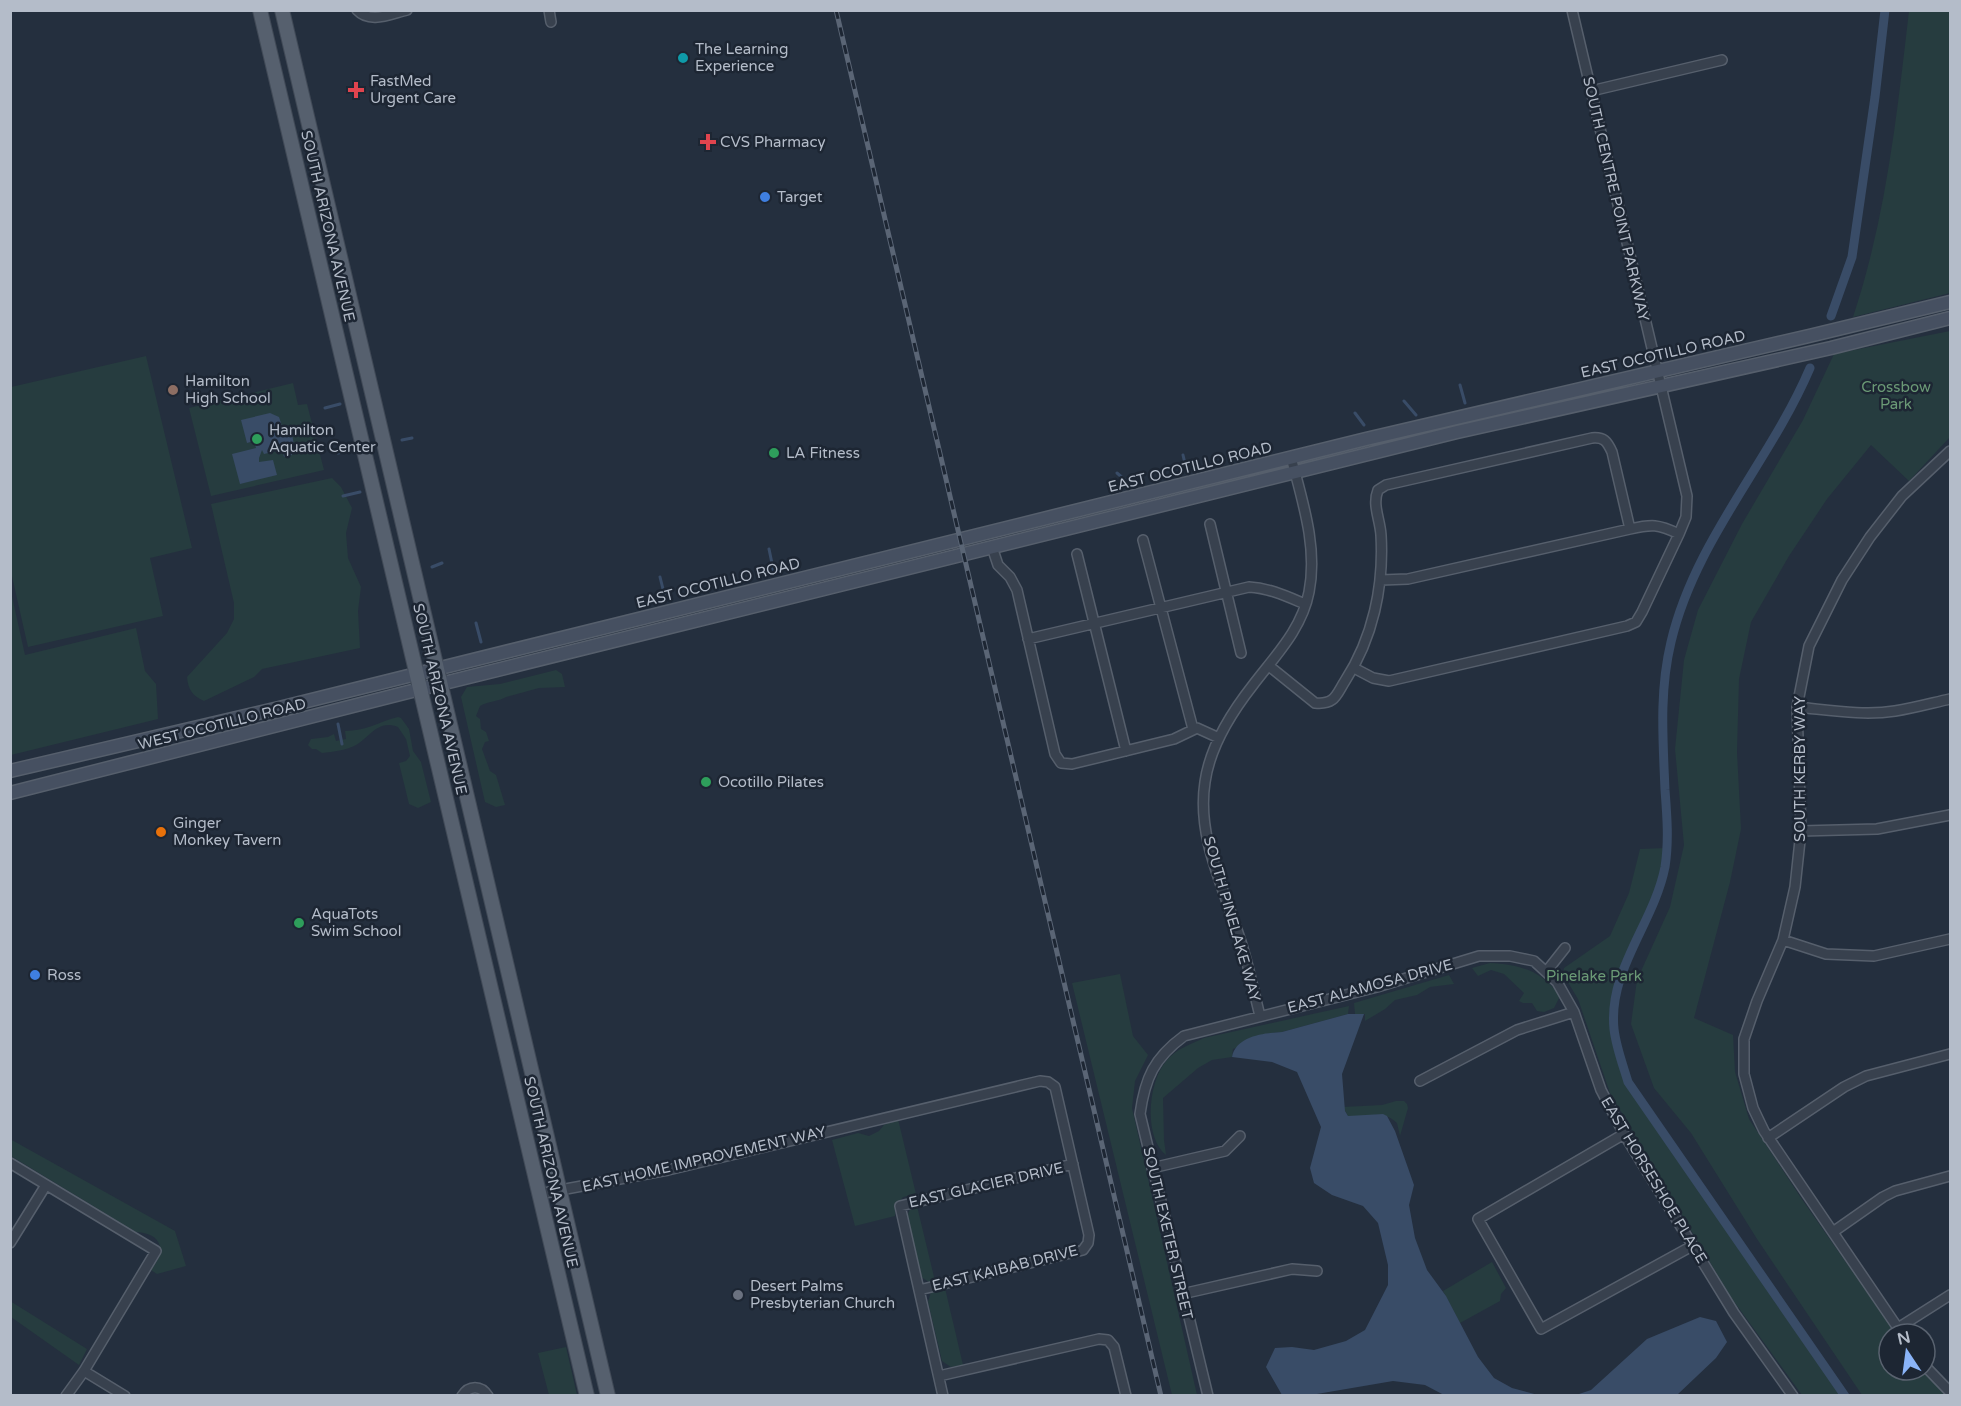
<svg xmlns="http://www.w3.org/2000/svg" width="1961" height="1406" font-family="'Varela Round',sans-serif">
<rect width="100%" height="100%" fill="#242f3e"/>
<path fill="#263c3f" d="M 1909,11 L 1950,11 L 1950,293 L 1853,317 C 1886,218 1897,114 1909,11 Z
M 1950,331 L 1950,437 L 1909,481 L 1871,445 L 1827,499 L 1789,556 L 1751,622 L 1739,679 L 1737,752 L 1741,829 L 1730,882 L 1694,1018 L 1733,1035 L 1735,1072 L 1749,1119 L 1801,1198 L 1896,1334 L 1889,1334 L 1889,1370 L 1925,1370 L 1949,1395 L 1862,1395 L 1757,1239 L 1691,1133 L 1654,1088 L 1631,1024 L 1637,980 L 1670,907 L 1684,845 L 1675,749 L 1684,660 L 1698,610 L 1742,524 L 1803,420 L 1834,354 Z
M 146,356 L 192,548 L 150,558 L 163,616 L 28,647 L 11,572 L 11,387 Z
M 293,383 L 298,405 L 307,404 L 324,470 L 211,496 L 189,408 Z
M 332,478 L 341,487 L 352,508 L 346,533 L 348,558 L 361,587 L 358,611 L 360,648 L 262,669 L 254,677 L 204,701 C 193,696 188,690 187,677 L 227,633 L 234,619 L 234,603 L 211,504 Z
M 11,592 L 25,655 L 136,628 L 145,671 L 156,684 L 158,719 L 11,755 Z
M 556,670 L 562,674 L 565,687 L 539,688 L 506,697 C 500,701 489,701 480,706 L 476,716 L 480,719 L 481,729 L 486,732 L 489,741 L 485,742 L 482,749 L 490,771 L 496,775 L 505,805 L 496,807 L 485,802 L 461,697 L 467,687 L 500,684 Z
M 398,717 L 401,718 L 409,729 L 413,751 L 421,762 L 431,802 L 418,808 L 409,804 L 399,763 L 406,761 L 410,756 L 406,739 L 398,727 C 378,719 370,737 356,745 C 347,750 333,752 322,753 L 316,749 L 312,749 L 308,745 L 311,739 L 328,737 L 334,734 L 336,741 L 346,739 L 345,731 C 366,731 378,722 398,717 Z
M 1666,848 C 1664,862 1662,876 1658,889 C 1650,912 1636,933 1627,955 C 1610,995 1607,1041 1626,1080 C 1631,1090 1638,1099 1643,1108 L 1841,1395 L 1802,1395 L 1730,1296 L 1610,1093 L 1578,999 L 1563,974 L 1564,968 L 1610,936 L 1629,893 L 1640,849 Z
M 1490,963 C 1520,965 1541,970 1560,996 L 1554,1008 L 1544,1012 L 1537,1011 L 1532,1003 L 1523,1003 L 1519,1001 L 1524,993 L 1504,974 L 1491,970 L 1478,976 L 1472,968 Z
M 1120,974 L 1133,1036 L 1148,1055 L 1135,1081 L 1132,1108 L 1197,1395 L 1172,1395 L 1072,983 Z
M 1449,975 L 1454,984 L 1430,987 L 1417,995 L 1395,1000 L 1385,1009 L 1365,1021 L 1365,1014 L 1355,1014 L 1354,1003 Z
M 1349,1006 L 1348,1014 L 1282,1032 L 1272,1033 L 1233,1049 L 1232,1057 L 1212,1060 L 1198,1068 L 1163,1098 L 1164,1140 L 1166,1155 C 1143,1137 1148,1081 1167,1060 C 1176,1049 1191,1044 1204,1038 Z
M 1396,1101 L 1404,1101 L 1407,1104 L 1408,1108 L 1400,1136 L 1397,1123 C 1380,1107 1368,1120 1348,1116 L 1343,1107 L 1382,1105 Z
M 898,1119 L 916,1194 L 903,1197 L 895,1207 L 895,1216 L 855,1226 L 832,1140 L 858,1133 L 869,1136 L 879,1131 L 884,1125 Z
M 10,1139 L 175,1231 L 186,1266 L 157,1274 L 151,1270 C 167,1251 162,1233 136,1232 L 11,1156 Z
M 917,1206 L 935,1281 L 929,1282 L 921,1277 L 906,1218 L 910,1209 Z
M 1492,1262 L 1506,1288 L 1501,1294 L 1500,1301 L 1460,1323 L 1443,1291 Z
M 945,1288 L 963,1365 L 951,1367 L 942,1361 L 928,1302 L 931,1292 Z
M 10,1301 L 87,1349 L 79,1365 L 11,1317 Z
M 566,1347 L 577,1395 L 549,1395 L 538,1353 Z"/>
<path fill="#394c67" d="M 270,413 L 279,417 L 285,435 L 292,434 L 295,451 L 292,453 L 292,455 L 284,457 L 283,453 L 278,454 L 277,451 L 264,454 L 262,450 L 259,458 L 259,462 L 273,460 L 277,475 L 240,484 L 232,454 L 256,448 L 254,441 L 247,443 L 241,420 Z
M 1348,1014 L 1364,1014 L 1342,1074 L 1345,1111 L 1348,1116 L 1383,1114 L 1387,1116 L 1395,1131 L 1414,1185 L 1409,1205 L 1415,1238 L 1427,1270 L 1446,1296 L 1478,1357 L 1494,1378 L 1512,1388 L 1538,1395 L 1444,1395 L 1425,1385 L 1393,1381 L 1311,1395 L 1282,1395 L 1266,1367 L 1275,1348 L 1292,1347 L 1314,1350 L 1346,1341 L 1365,1330 L 1388,1285 L 1388,1265 L 1378,1223 L 1363,1206 L 1332,1195 L 1314,1183 L 1310,1168 L 1321,1127 L 1297,1072 L 1272,1062 L 1232,1057 C 1236,1036 1264,1033 1282,1032 Z
M 1700,1317 L 1716,1321 L 1727,1342 L 1716,1358 L 1677,1395 L 1576,1395 L 1591,1390 L 1647,1339 Z"/>
<g fill="none" stroke-linecap="round" stroke-linejoin="round">
<path stroke="#394c67" stroke-width="3" d="M 1460,385 L 1465,403
M 1404,401 L 1416,415
M 325,408 L 340,404
M 1355,413 L 1364,425
M 402,440 L 412,438
M 338,453 L 351,450
M 1183,455 L 1187,472
M 1117,473 L 1132,486
M 343,496 L 360,492
M 769,549 L 774,573
M 432,567 L 442,563
M 660,577 L 665,597
M 476,623 L 481,642
M 338,724 L 342,744"/>
<path stroke="#394c67" stroke-width="9" d="M 1831,316 L 1852,257 L 1875,97 L 1885,10
M 1810,368 C 1770,462 1695,540 1671,642 C 1659,692 1663,740 1665,790 C 1667,816 1669,841 1665,867 C 1654,923 1608,970 1614,1029 C 1616,1047 1623,1065 1628,1082 L 1845,1396"/>
<g stroke="#565f6c" stroke-width="12">
<path id="minor" d="M 357,10 C 370,24 390,14 407,10
M 549,10 L 551,22
M 1572,10 L 1687,496 L 1686,517 L 1679,534 C 1658,524 1652,524 1630,529
M 1591,91 L 1722,60
M 1210,524 L 1241,653
M 1143,540 L 1193,729
M 992,547 L 998,565 L 1010,577 L 1017,590 L 1055,754 L 1061,763 L 1072,764 L 1174,739 L 1197,728 L 1219,738
M 1077,554 L 1126,751
M 1028,639 L 1249,587 C 1269,588 1286,596 1305,604
M 1269,666 L 1315,703 C 1335,705 1336,695 1345,681 C 1373,638 1384,586 1381,535 C 1380,519 1372,505 1378,490 L 1386,485 L 1592,438 C 1604,437 1607,441 1612,452 L 1630,529 L 1408,579 L 1381,580
M 1354,668 L 1373,678 L 1389,681 L 1627,626 L 1636,622 L 1642,612 L 1679,534
M 1797,707 C 1829,710 1863,716 1895,711 C 1914,708 1932,703 1950,699
M 1801,831 L 1877,829 L 1950,815
M 1783,940 L 1826,954 L 1874,956 L 1950,939
M 1546,972 L 1565,948
M 1260,1016 C 1254,992 1249,968 1242,945 C 1226,892 1196,839 1205,782 C 1210,746 1231,713 1253,685 C 1275,656 1302,629 1309,592 C 1318,547 1302,500 1291,457
M 1420,1081 L 1517,1030 L 1574,1012
M 1624,1134 L 1478,1219 L 1541,1329 L 1692,1246
M 1768,1138 L 1844,1087 L 1866,1076 L 1950,1054
M 10,1163 L 156,1251 L 84,1371 L 66,1396
M 1152,1168 L 1225,1151 L 1240,1136
M 539,1194 L 668,1170 L 1040,1081 L 1048,1082 L 1055,1087 L 1089,1235 L 1088,1243 L 1083,1250 L 919,1290
M 1833,1232 L 1883,1197 L 1895,1191 L 1950,1176
M 10,1243 L 46,1185
M 1182,1294 L 1292,1269 L 1317,1271
M 1898,1328 L 1950,1295
M 1902,1334 L 1764,1131 L 1753,1108 L 1744,1074 L 1744,1039 L 1757,1001 L 1783,940 L 1795,887 L 1801,831 L 1797,707 L 1809,646 L 1842,580 L 1870,537 L 1902,496 L 1950,451
M 1925,1366 L 1950,1392
M 84,1371 L 125,1396
M 939,1376 L 1099,1339 L 1108,1340 L 1114,1347 L 1126,1396
M 462,1396 C 469,1385 481,1385 488,1396
M 943,1396 L 900,1206 L 1073,1164
M 1208,1396 L 1140,1114 C 1145,1078 1154,1058 1184,1036 L 1377,987 L 1479,956 L 1510,956 L 1534,961 L 1557,982 L 1574,1012 L 1601,1090 L 1624,1134 L 1734,1313 L 1793,1396"/>
</g>
<g stroke="#565f6c" stroke-width="15">
<path id="secondary" d="M 10,771 L 279,708 L 1366,439 L 1809,336 L 1950,302
M 10,793 L 420,689 L 1457,432 L 1831,348 L 1950,318"/>
</g>
<g stroke="#414a57" stroke-width="16">
<path id="primary" d="M 260,10 L 587,1396
M 282,10 L 608,1396"/>
</g>
<use href="#minor" stroke="#38414e" stroke-width="9"/>
<use href="#secondary" stroke="#465061" stroke-width="12"/>
<use href="#primary" stroke="#56606e" stroke-width="14"/>
<g stroke="#5a6575" stroke-width="5">
<path id="rail" d="M 836,10 L 1161,1396"/>
</g>
<use href="#rail" stroke="#1d2633" stroke-width="3" stroke-dasharray="9" stroke-linecap="butt"/>
</g>
<circle fill="#0f9aa8" stroke="#1d2633" stroke-width="2" cx="683" cy="58" r="6"/>
<g fill="#e0444e" stroke="#1d2633" stroke-width="2">
<path d="M353 81h6v6h6v6h-6v6h-6v-6h-6v-6h6z"/>
<path d="M705 133h6v6h6v6h-6v6h-6v-6h-6v-6h6z"/>
</g>
<g fill="#3f7fe0" stroke="#1d2633" stroke-width="2">
<circle cx="765" cy="197" r="6"/>
<circle cx="35" cy="975" r="6"/>
</g>
<circle fill="#8d6e63" stroke="#1d2633" stroke-width="2" cx="173" cy="390" r="6"/>
<g fill="#2e9e5b" stroke="#1d2633" stroke-width="2">
<circle cx="257" cy="439" r="6"/>
<circle cx="774" cy="453" r="6"/>
<circle cx="706" cy="782" r="6"/>
<circle cx="299" cy="923" r="6"/>
</g>
<circle fill="#e8710a" stroke="#1d2633" stroke-width="2" cx="161" cy="832" r="6"/>
<circle fill="#6b7280" stroke="#1d2633" stroke-width="2" cx="738" cy="1295" r="6"/>
<g text-anchor="middle" stroke-width="5" stroke-linejoin="round" paint-order="stroke">
<g font-size="15" fill="#b4bcc9" stroke="#1d2633" text-anchor="start">
<text x="695" y="54">The Learning<tspan x="695" dy="17">Experience</tspan></text>
<text x="370" y="86">FastMed<tspan x="370" dy="17">Urgent Care</tspan></text>
<text x="720" y="147">CVS Pharmacy</text>
<text x="777" y="202">Target</text>
<text x="185" y="386">Hamilton<tspan x="185" dy="17">High School</tspan></text>
<text x="269" y="435">Hamilton<tspan x="269" dy="17">Aquatic Center</tspan></text>
<text x="786" y="458">LA Fitness</text>
<text x="718" y="787">Ocotillo Pilates</text>
<text x="173" y="828">Ginger<tspan x="173" dy="17">Monkey Tavern</tspan></text>
<text x="311" y="919">AquaTots<tspan x="311" dy="17">Swim School</tspan></text>
<text x="47" y="980">Ross</text>
<text x="750" y="1291">Desert Palms<tspan x="750" dy="17">Presbyterian Church</tspan></text>
</g>
<g font-size="15" fill="#b4bcc9" stroke="#1d2633">
<text transform="translate(1616 199) rotate(77)" y="5">SOUTH CENTRE POINT PARKWAY</text>
<text transform="translate(328 226) rotate(77)" y="5">SOUTH ARIZONA AVENUE</text>
<text transform="translate(1663 354) rotate(-13)" y="5">EAST OCOTILLO ROAD</text>
<text transform="translate(1190 467) rotate(-14)" y="5">EAST OCOTILLO ROAD</text>
<text transform="translate(718 583) rotate(-14)" y="5">EAST OCOTILLO ROAD</text>
<text transform="translate(440 699) rotate(77)" y="5">SOUTH ARIZONA AVENUE</text>
<text transform="translate(222 724) rotate(-14)" y="5">WEST OCOTILLO ROAD</text>
<text transform="translate(1800 769) rotate(-90)" y="5">SOUTH KERBY WAY</text>
<text transform="translate(1232 919) rotate(74)" y="5">SOUTH PINELAKE WAY</text>
<text transform="translate(1370 986) rotate(-15)" y="5">EAST ALAMOSA DRIVE</text>
<text transform="translate(704 1159) rotate(-13)" y="5">EAST HOME IMPROVEMENT WAY</text>
<text transform="translate(551 1172) rotate(77)" y="5">SOUTH ARIZONA AVENUE</text>
<text transform="translate(1654 1180) rotate(59)" y="5">EAST HORSESHOE PLACE</text>
<text transform="translate(986 1185) rotate(-13)" y="5">EAST GLACIER DRIVE</text>
<text transform="translate(1168 1233) rotate(77)" y="5">SOUTH EXETER STREET</text>
<text transform="translate(1005 1268) rotate(-14)" y="5">EAST KAIBAB DRIVE</text>
</g>
<g font-size="15" fill="#6b9a76" stroke="#1d2633">
<text x="1896" y="392">Crossbow<tspan x="1896" dy="17">Park</tspan></text>
<text x="1594" y="981">Pinelake Park</text>
</g>
</g>
<rect width="1961" height="1406" fill="none" stroke="#b4bcc9" stroke-width="24"/>
<g transform="translate(1907 1352) rotate(347)"><circle r="28" fill="#1d2633" stroke="#59626f" stroke-width="1.5"/>
<path d="M0-4.5L10 22L0 15L-10 22Z" fill="#8ab4f8"/>
<text y="-9" font-size="16" font-weight="bold" text-anchor="middle" fill="#b4bcc9">N</text>
</g>
</svg>
